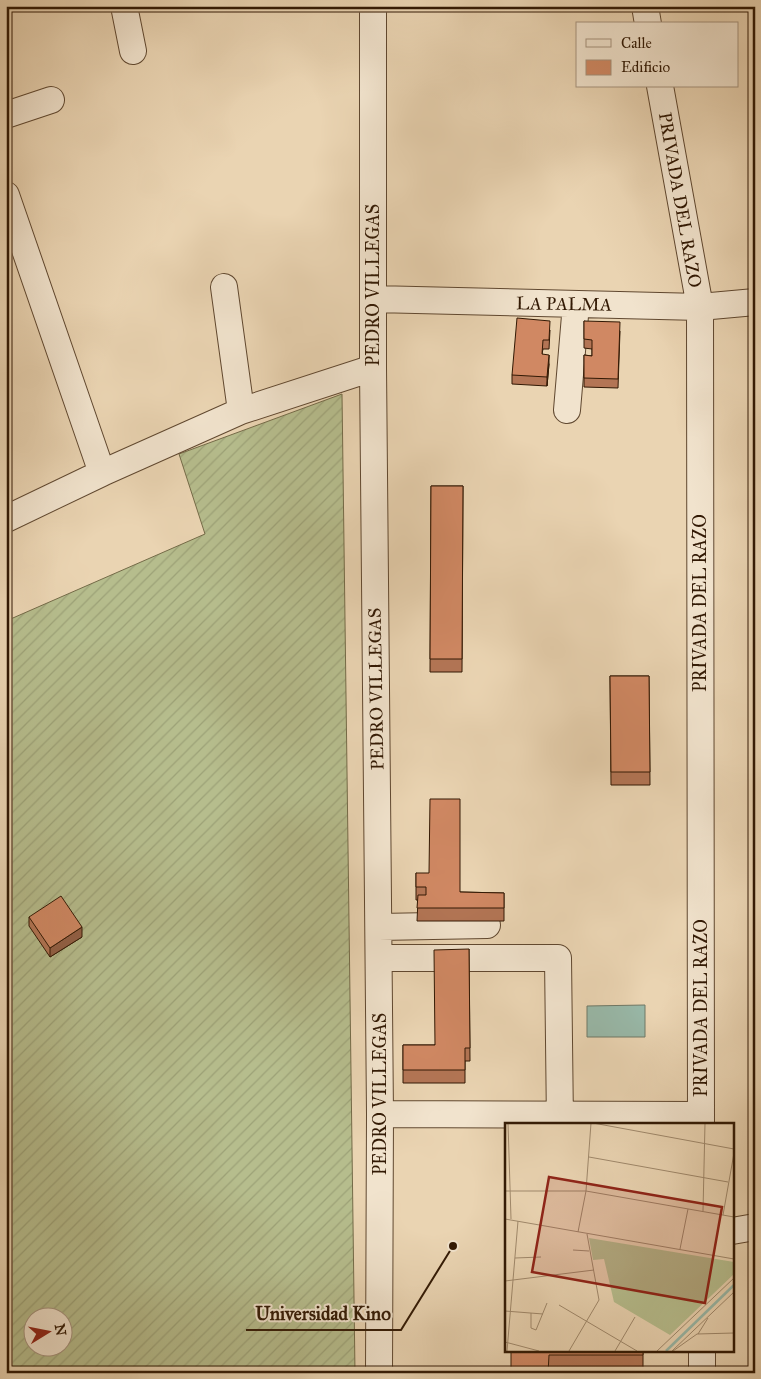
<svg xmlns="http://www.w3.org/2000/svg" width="761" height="1379" font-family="'IM FELL Great Primer',serif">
<defs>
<pattern id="garden-furrows" width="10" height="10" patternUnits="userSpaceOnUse" patternTransform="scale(1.25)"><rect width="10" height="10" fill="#b6bd8d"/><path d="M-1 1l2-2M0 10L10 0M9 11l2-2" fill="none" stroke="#9da278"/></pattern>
</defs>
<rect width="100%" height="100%" fill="#ead4b2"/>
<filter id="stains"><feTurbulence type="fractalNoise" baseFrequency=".004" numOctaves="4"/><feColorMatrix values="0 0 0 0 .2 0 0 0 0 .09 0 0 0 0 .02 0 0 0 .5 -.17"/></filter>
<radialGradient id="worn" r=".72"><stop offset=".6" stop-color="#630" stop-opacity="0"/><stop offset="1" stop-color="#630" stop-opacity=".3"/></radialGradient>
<path fill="url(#garden-furrows)" stroke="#746b48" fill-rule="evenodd" d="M 342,394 L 355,1373 L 6,1373 L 6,621 L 205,534 L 179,454 ZM 32,1316 L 62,1316 L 62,1346 L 32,1346 Z"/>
<path fill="#98b8a8" stroke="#6f7866" d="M 645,1005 L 645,1037 L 587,1037 L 587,1006 Z"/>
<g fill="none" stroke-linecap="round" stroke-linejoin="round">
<g stroke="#604830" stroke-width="28">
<path id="minor" d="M 124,6 L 133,51
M 373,6 L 373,368 L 380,1114 L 379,1373
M 645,6 L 648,24
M 660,86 L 700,307 L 701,1124
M 6,115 L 51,100
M 6,195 L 102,473
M 224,287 L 241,411
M 374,299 L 700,307 L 755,302
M 567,410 L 576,304
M 6,519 L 102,473 L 241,411 L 373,368
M 379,927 L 487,925
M 379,958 L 558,958 L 560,1124
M 380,1114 L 701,1115
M 732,1231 L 755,1227
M 702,1350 L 702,1373"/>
</g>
<use href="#minor" stroke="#f1e3cd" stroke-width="26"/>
</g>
<path fill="#b37555" stroke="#321904" d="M 584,321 L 620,331 L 618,388 L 584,387 L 584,355 L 592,356 L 592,349 L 584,348 Z
M 550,330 L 549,349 L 543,349 L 542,354 L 549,364 L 547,386 L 512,384 L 512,375 Z
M 431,486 L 463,486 L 462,672 L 430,672 Z
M 610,676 L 649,676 L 650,785 L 611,785 Z
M 416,873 L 460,892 L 504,893 L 504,921 L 417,921 L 418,900 L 416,900 Z
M 29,917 L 82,937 L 50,957 L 29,926 Z
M 469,949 L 470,1061 L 465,1061 L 465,1083 L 403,1083 L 403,1045 L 435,1045 Z
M 511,1350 L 643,1350 L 643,1372 L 549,1372 Z"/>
<path fill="#925f45" stroke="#321904" d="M 549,355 L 549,364 L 547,386 L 547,377 Z
M 82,927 L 82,937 L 50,957 L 50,948 Z"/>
<path fill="#d08863" stroke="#321904" d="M 517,318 L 550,321 L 549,340 L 543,340 L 542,354 L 549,355 L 547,377 L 512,375 Z
M 584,321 L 620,322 L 618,379 L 584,378 L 584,355 L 592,356 L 592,340 L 584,339 Z
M 431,486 L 463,486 L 462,659 L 430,659 Z
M 610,676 L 649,676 L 650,772 L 611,772 Z
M 430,799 L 460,799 L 460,892 L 504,893 L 504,908 L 417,908 L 418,895 L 426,895 L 426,887 L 416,887 L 416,873 L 429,873 Z
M 61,896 L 82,927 L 50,948 L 29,917 Z
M 469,949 L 470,1048 L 465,1048 L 465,1070 L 403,1070 L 403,1045 L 435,1045 L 434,950 Z
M 511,1350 L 643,1350 L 643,1355 L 549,1355 L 548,1373 L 511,1373 Z"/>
<g text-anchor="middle" stroke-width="4" stroke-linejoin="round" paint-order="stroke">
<g font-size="18" fill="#321904" stroke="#f1e3cd">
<text transform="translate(680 200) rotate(80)" y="6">PRIVADA DEL RAZO</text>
<text transform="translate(373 285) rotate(-90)" y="6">PEDRO VILLEGAS</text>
<text transform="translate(564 304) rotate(1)" y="6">LA PALMA</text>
<text transform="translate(700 603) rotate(-90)" y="6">PRIVADA DEL RAZO</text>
<text transform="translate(376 689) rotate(-91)" y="6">PEDRO VILLEGAS</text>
<text transform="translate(701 1008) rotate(-90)" y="6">PRIVADA DEL RAZO</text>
<text transform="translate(380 1094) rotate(-90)" y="6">PEDRO VILLEGAS</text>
</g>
</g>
<g transform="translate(505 1123)">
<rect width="229" height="229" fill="#ead4b2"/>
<path d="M 84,115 L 229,139 L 229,151 L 165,212 L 109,179 L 99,136 L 88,137 Z" fill="#b6bd8d"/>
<path fill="none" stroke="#98b8a8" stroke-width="2.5" d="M 161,228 L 229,162"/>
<path fill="none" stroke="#a0896c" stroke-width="1" d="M 3,0 L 6,96M 88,0 L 229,26M 84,34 L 223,59M 0,68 L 81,68 L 229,94M 198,88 L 200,0M 218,92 L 229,30M 0,96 L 229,136M 73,109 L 81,68 L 86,0M 175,126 L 183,86M 68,127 L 84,128M 10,135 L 36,134M 0,158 L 89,147M 54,182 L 132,228M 0,188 L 38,191M 26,190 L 26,205 L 31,207 L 42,180M 193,211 L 203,195M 0,219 L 34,228M 2,228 L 13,98M 64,228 L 94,177 L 82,111M 110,228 L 130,194M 152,228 L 229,155M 167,228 L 229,169M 168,228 L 192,211 L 229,210"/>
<path fill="#8f2418" fill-opacity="0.15" stroke="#8f2418" stroke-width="2.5" d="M 44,54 L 217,84 L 200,180 L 27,149 Z"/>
<rect width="229" height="229" fill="none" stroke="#321904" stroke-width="2.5"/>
</g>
<path fill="none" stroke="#321904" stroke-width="2" d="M453 1246L401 1330H246"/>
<circle fill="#321904" stroke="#f1e3cd" stroke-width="2" cx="453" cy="1246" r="5"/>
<g font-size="19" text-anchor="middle" font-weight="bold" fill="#321904" stroke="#f1e3cd" stroke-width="4" stroke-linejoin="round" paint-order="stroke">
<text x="323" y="1320">Universidad Kino</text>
</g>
<rect width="761" height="1379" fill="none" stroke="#ead4b2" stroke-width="25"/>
<rect x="8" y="8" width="746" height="1364" fill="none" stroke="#321904" stroke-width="2.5"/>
<rect x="12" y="12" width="736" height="1354" fill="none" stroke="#321904"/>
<rect x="576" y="22" width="162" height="65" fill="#f1e3cd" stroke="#a5927d"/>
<rect x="586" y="39" width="25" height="8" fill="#f1e3cd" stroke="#a5927d"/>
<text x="621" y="48" font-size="15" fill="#321904">Calle</text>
<rect x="586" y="60" width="25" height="15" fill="#d08863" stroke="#a5927d"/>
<text x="621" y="72" font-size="15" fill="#321904">Edificio</text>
<g transform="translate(48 1332) rotate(80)"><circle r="24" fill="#f1e3cd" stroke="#a5927d"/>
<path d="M0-4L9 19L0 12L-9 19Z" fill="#8f2418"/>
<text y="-8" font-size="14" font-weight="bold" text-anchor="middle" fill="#321904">N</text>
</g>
<rect width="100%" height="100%" filter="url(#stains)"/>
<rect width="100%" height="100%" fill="url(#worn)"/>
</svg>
